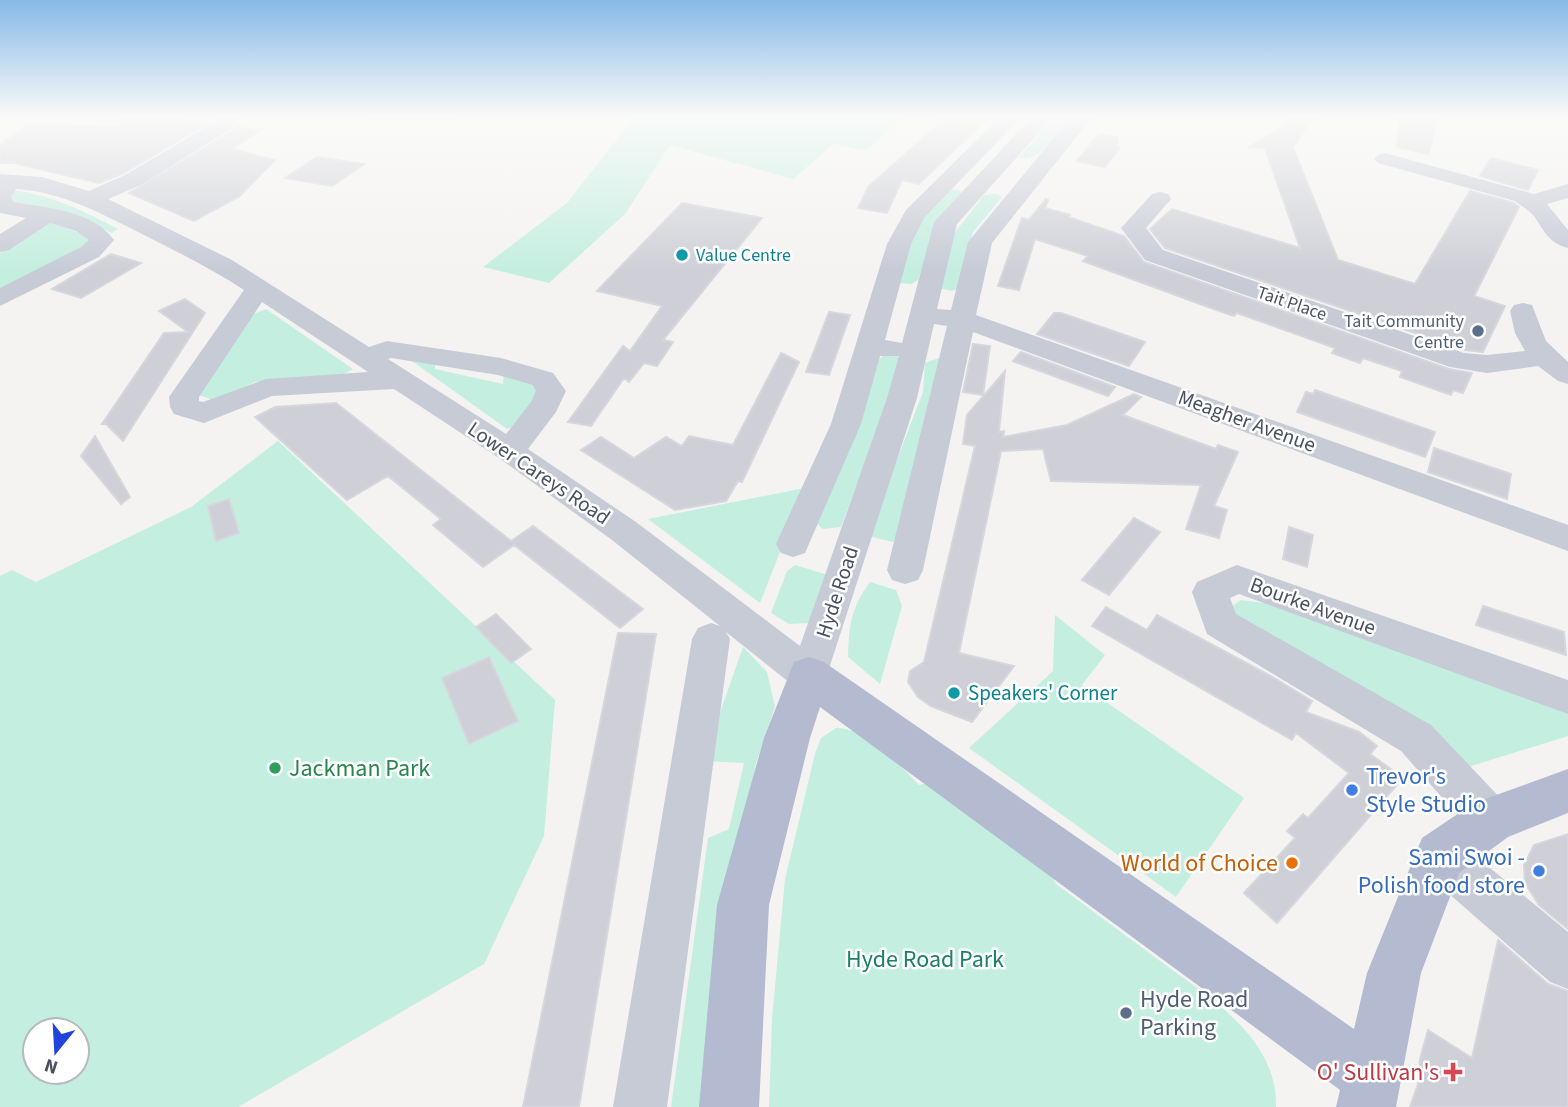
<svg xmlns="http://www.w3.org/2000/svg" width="1568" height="1107" font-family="'Source Sans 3',sans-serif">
<rect width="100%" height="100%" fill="#f4f3f2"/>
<path fill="#c4eee0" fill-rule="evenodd" d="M 347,116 L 457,116 L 432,125 Z
M 635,116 L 905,116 L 866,151 L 834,144 L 793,179 L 670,145 L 625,214 L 549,283 L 483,267 L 567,203 Z
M 1056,116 L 1071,116 C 1058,131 1040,164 1018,158 Z
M 948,189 L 959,190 L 962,193 L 936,225 L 918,280 L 912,284 L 895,283 L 914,223 Z
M 13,190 C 51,195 84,211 118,229 L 112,233 L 83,219 L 23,206 L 11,199 Z
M 997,194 L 1002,197 L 973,232 L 957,289 L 952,291 L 939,288 L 953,235 L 984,195 Z
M 51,223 L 94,238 L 92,244 L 0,291 L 0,253 L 42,224 Z
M 266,309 L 353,369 L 342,375 L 255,382 L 216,401 L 199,395 L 249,316 Z
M 886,353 L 898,355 L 902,363 L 841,527 L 823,529 L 815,522 L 878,360 Z
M 426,355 L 435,357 L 435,369 L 503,384 L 504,371 L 544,389 L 521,423 L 507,429 L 412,361 Z
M 939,358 L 944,364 L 900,530 L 893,542 L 872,537 L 871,527 L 923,392 L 925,363 Z
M 278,441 L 555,700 L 544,836 L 484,964 L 238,1107 L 0,1107 L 0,576 L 12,570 L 36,582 L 191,507 ZM 35,1030 L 77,1030 L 77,1072 L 35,1072 Z
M 805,488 L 760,603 L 648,519 Z
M 795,565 L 828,575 L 809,623 L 789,624 L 771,613 L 787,571 Z
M 870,582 L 896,590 L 902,606 L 880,684 L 848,657 C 849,625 851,608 870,582 Z
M 1241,600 L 1288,606 L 1568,714 L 1568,736 L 1468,767 L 1227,610 Z
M 1055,615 L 1105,655 L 1082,685 L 1244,798 L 1176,897 L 969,748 L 1053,671 Z
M 743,647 L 767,672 L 775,707 L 756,763 L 727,905 L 702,1107 L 671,1107 L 708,838 L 729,829 L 744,763 L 703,761 Z
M 836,728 C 868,728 898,764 919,785 L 934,782 L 1042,860 L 1056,884 C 1089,908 1122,933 1156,958 C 1205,995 1278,1036 1276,1107 L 769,1107 L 772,1019 L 785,879 L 815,754 L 821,738 Z"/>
<path fill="#cfd0d7" stroke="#d6d7dd" stroke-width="2" d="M 135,116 L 208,123 L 124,173 L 99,183 L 13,163 L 0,163 L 0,145 L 29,124 L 116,127 Z
M 948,116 L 990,116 L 919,184 L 902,180 L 887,213 L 858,208 L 869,186 Z
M 1301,116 L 1315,116 L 1293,147 L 1338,260 L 1415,284 L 1470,191 L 1514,203 L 1519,207 L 1474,296 L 1505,306 L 1483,352 L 1465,350 L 1165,248 L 1150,229 L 1172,209 L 1300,248 L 1265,148 L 1249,147 Z
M 1400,116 L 1438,116 L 1429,154 L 1397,147 Z
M 235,127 L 261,130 L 231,149 L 275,160 L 240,196 L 194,221 L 129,193 L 232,131 Z
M 1099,134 L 1117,137 L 1119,149 L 1105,167 L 1077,161 Z
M 317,157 L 364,164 L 332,186 L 285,178 Z
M 1491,158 L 1538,170 L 1528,190 L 1480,176 Z
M 1046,199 L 1048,200 L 1045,208 L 1070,215 L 1068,217 L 1124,236 L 1144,262 L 1449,369 L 1472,373 L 1463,393 L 1453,390 L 1451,395 L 1400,377 L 1402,371 L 1363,358 L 1360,363 L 1332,353 L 1335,348 L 1237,313 L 1234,316 L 1211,308 L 1083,261 L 1088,256 L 1035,239 L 1019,290 L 998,286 L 1022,218 L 1029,220 Z
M 682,203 L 762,218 L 663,340 L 673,342 L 657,366 L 644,363 L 629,382 L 624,378 L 591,426 L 568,422 L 623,346 L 630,351 L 662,306 L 597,291 Z
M 111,254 L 141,263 L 81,298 L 52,289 Z
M 185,299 L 205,313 L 123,441 L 106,424 L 102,424 L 164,333 L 188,332 L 159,311 Z
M 829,312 L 850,315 L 829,375 L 806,372 Z
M 1054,313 L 1061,313 L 1145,342 L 1129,366 L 1037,334 Z
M 973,344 L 990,346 L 983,395 L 963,392 Z
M 1021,352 L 1115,387 L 1108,396 L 1013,361 Z
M 781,353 L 799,362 L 742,482 L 738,481 L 726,501 L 675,510 L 581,450 L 601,437 L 634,458 L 666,437 L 682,446 L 689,436 L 733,445 Z
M 1005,371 L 999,432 L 1004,431 L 1003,437 L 1067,425 L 1134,394 L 1141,397 L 1123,415 L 1216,449 L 1218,445 L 1238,452 L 1214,506 L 1227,510 L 1219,538 L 1186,529 L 1201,485 L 1051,481 L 1043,449 L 1001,451 L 959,653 L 1014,666 L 972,722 L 931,706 L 918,697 L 908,682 L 910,671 L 924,662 L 975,446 L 963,444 L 967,415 Z
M 1315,390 L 1435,432 L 1425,457 L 1297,412 L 1306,392 L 1313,394 Z
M 336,403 L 511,541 L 533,526 L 643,609 L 620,628 L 514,545 L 483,567 L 433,525 L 441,519 L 388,476 L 347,500 L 255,417 L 275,407 Z
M 95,436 L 130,497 L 121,504 L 81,456 Z
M 1434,448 L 1511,474 L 1507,499 L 1428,472 Z
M 229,499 L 239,533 L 216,541 L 208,506 Z
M 1134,518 L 1160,532 L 1109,595 L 1082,580 Z
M 1289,527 L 1313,535 L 1307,567 L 1283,559 Z
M 1483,606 L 1564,632 L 1566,655 L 1476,625 Z
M 1106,607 L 1147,630 L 1157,615 L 1271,676 L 1312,701 L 1306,712 L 1359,732 L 1377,746 L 1370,754 L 1403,778 L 1277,923 L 1244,893 L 1295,838 L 1287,831 L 1303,814 L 1308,818 L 1349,773 L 1296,733 L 1292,740 L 1092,626 Z
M 496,614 L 531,649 L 511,663 L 476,627 Z
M 618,633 L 656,634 L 579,1107 L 523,1107 Z
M 489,657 L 518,721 L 469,744 L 442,678 Z
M 1568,834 L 1568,929 L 1539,905 L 1525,883 L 1524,865 L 1534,845 Z
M 1498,940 L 1548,984 L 1568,991 L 1568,1107 L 1410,1107 L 1418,1084 L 1420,1059 L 1428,1030 L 1472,1058 Z"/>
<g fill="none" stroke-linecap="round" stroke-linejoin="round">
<path fill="#c7cbd6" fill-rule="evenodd" d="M 217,116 L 237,116 L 231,129 L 141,185 L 108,199 L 232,260 L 369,347 L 387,341 L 501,358 L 553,373 L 566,391 L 556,412 L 528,449 L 636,522 L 800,646 L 887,398 L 899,356 L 880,356 L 861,424 L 805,553 L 793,557 L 781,553 L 776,544 L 831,424 L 887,244 L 906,210 L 1001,116 L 1022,116 L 924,218 L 911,244 L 885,340 L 902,343 L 934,222 L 1033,116 L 1054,116 L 957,224 L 937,309 L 951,310 L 968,242 L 1072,116 L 1093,116 L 992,243 L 976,315 L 1568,525 L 1568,551 L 973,332 L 923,570 L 918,580 L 905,584 L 892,580 L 887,570 L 947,326 L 934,324 L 917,398 L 823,687 L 809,692 L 795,687 L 726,632 L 730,639 L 667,1107 L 613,1107 L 692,639 L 698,628 L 711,623 L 720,626 L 612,540 L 499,458 L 394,389 L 272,396 L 204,423 L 174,414 L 170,407 L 169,397 L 244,290 C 212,269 178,252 144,235 C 102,214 63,192 16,189 L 11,197 L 14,202 C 46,208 93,210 114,240 L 99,257 L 0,306 L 0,288 L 81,247 L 89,240 L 76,231 L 50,223 L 9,250 L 0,252 L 0,234 L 26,218 L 0,213 L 0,174 L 42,177 L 89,191 L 125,175 L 215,122 ZM 262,302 L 368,372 L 266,379 L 203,402 L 199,401 L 199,397 ZM 391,358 L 498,375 L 533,385 L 536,391 L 531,402 L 506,434 L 388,359 Z
M 1385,153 L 1534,194 L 1568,184 L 1568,198 L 1547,204 L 1568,230 L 1568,248 C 1549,243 1544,231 1534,216 C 1529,210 1521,206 1515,201 L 1378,163 L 1374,159 L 1378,155 Z
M 1160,192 L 1168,194 L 1171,199 L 1146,228 L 1163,250 L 1464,353 L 1487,355 L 1525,351 L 1515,333 L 1510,311 L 1514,305 L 1523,303 L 1532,305 L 1546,341 L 1568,362 L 1568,384 L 1558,381 L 1538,366 L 1487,373 L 1450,367 L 1145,260 L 1121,228 L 1152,194 Z
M 1237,565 L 1568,680 L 1568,714 L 1239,594 L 1230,598 L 1236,614 L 1431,725 L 1507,805 L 1513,820 L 1507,835 L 1491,841 L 1475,835 L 1401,751 L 1207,634 L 1192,592 L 1197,582 Z
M 1440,833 L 1456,840 L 1568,932 L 1568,989 L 1550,982 L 1424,872 L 1417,856 L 1424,840 Z"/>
<path fill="#b4bacf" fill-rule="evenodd" d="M 809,657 L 824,662 L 1354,1029 L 1367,973 L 1422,838 L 1474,803 L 1568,769 L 1568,813 L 1508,837 L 1459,873 L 1421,973 L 1396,1107 L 1336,1107 L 1340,1090 L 820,707 L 810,738 L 769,905 L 759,1107 L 699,1107 L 717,905 L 764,738 L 794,662 Z"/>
</g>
<linearGradient id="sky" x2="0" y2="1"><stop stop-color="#86b9e8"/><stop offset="0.43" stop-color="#fafaf9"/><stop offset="1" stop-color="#fafaf9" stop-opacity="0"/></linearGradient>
<rect width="1568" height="271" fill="url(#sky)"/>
<g fill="#0f9aa8" stroke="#fff" stroke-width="2.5">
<circle cx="682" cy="255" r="7"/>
<circle cx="954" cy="693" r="7"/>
</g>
<g fill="#5c6f8a" stroke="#fff" stroke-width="2.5">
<circle cx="1478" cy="331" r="7"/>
<circle cx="1126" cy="1013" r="7"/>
</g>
<circle fill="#2e9e5b" stroke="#fff" stroke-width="2.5" cx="275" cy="768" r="7"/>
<g fill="#3f7fe0" stroke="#fff" stroke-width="2.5">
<circle cx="1352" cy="790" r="7"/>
<circle cx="1539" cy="871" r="7"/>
</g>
<circle fill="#e8710a" stroke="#fff" stroke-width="2.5" cx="1292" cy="863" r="7"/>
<path fill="#e0444e" stroke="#fff" stroke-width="2.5" d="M1449.5 1061.5h7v7h7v7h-7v7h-7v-7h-7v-7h7z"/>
<g text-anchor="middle" stroke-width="5" stroke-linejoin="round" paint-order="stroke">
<g font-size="18" fill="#0d838f" stroke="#fff" text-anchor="start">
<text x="696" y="261">Value Centre</text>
</g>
<g font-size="18" fill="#4a505f" stroke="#fff">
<text transform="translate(1292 303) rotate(19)" y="6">Tait Place</text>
</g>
<g font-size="18" fill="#4e5e75" stroke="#fff" text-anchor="end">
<text x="1464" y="327">Tait Community<tspan x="1464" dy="21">Centre</tspan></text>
</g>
<g font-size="21" fill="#4a505f" stroke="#fff">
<text transform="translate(1247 421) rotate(20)" y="7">Meagher Avenue</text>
<text transform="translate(539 473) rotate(34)" y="7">Lower Careys Road</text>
<text transform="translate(837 592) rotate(-72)" y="7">Hyde Road</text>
<text transform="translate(1313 606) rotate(20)" y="7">Bourke Avenue</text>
</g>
<g font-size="21" fill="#0d838f" stroke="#fff" text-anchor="start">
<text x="968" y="700">Speakers' Corner</text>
</g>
<g font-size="24" fill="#27864d" stroke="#fff" text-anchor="start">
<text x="289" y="776">Jackman Park</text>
</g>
<g font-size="24" fill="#366cbe" stroke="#fff" text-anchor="start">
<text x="1366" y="784">Trevor's<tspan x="1366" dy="28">Style Studio</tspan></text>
<text x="1525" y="865" text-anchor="end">Sami Swoi -<tspan x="1525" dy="28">Polish food store</tspan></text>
</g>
<g font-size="24" fill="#c56008" stroke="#fff" text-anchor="end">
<text x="1278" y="871">World of Choice</text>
</g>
<g font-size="24" fill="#1c7f68" stroke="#fff">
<text x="925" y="967">Hyde Road Park</text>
</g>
<g font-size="24" fill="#4e5e75" stroke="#fff" text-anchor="start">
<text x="1140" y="1007">Hyde Road<tspan x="1140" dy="28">Parking</tspan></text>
</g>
<g font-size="24" fill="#be3a42" stroke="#fff" text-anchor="end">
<text x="1439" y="1080">O' Sullivan's</text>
</g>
</g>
<g transform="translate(56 1051) rotate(198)"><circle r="33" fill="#ffffff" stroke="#b7b9bf" stroke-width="2"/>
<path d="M0-5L12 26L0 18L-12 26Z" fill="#2343dd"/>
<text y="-10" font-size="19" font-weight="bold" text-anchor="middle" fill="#4a505f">N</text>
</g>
</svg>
